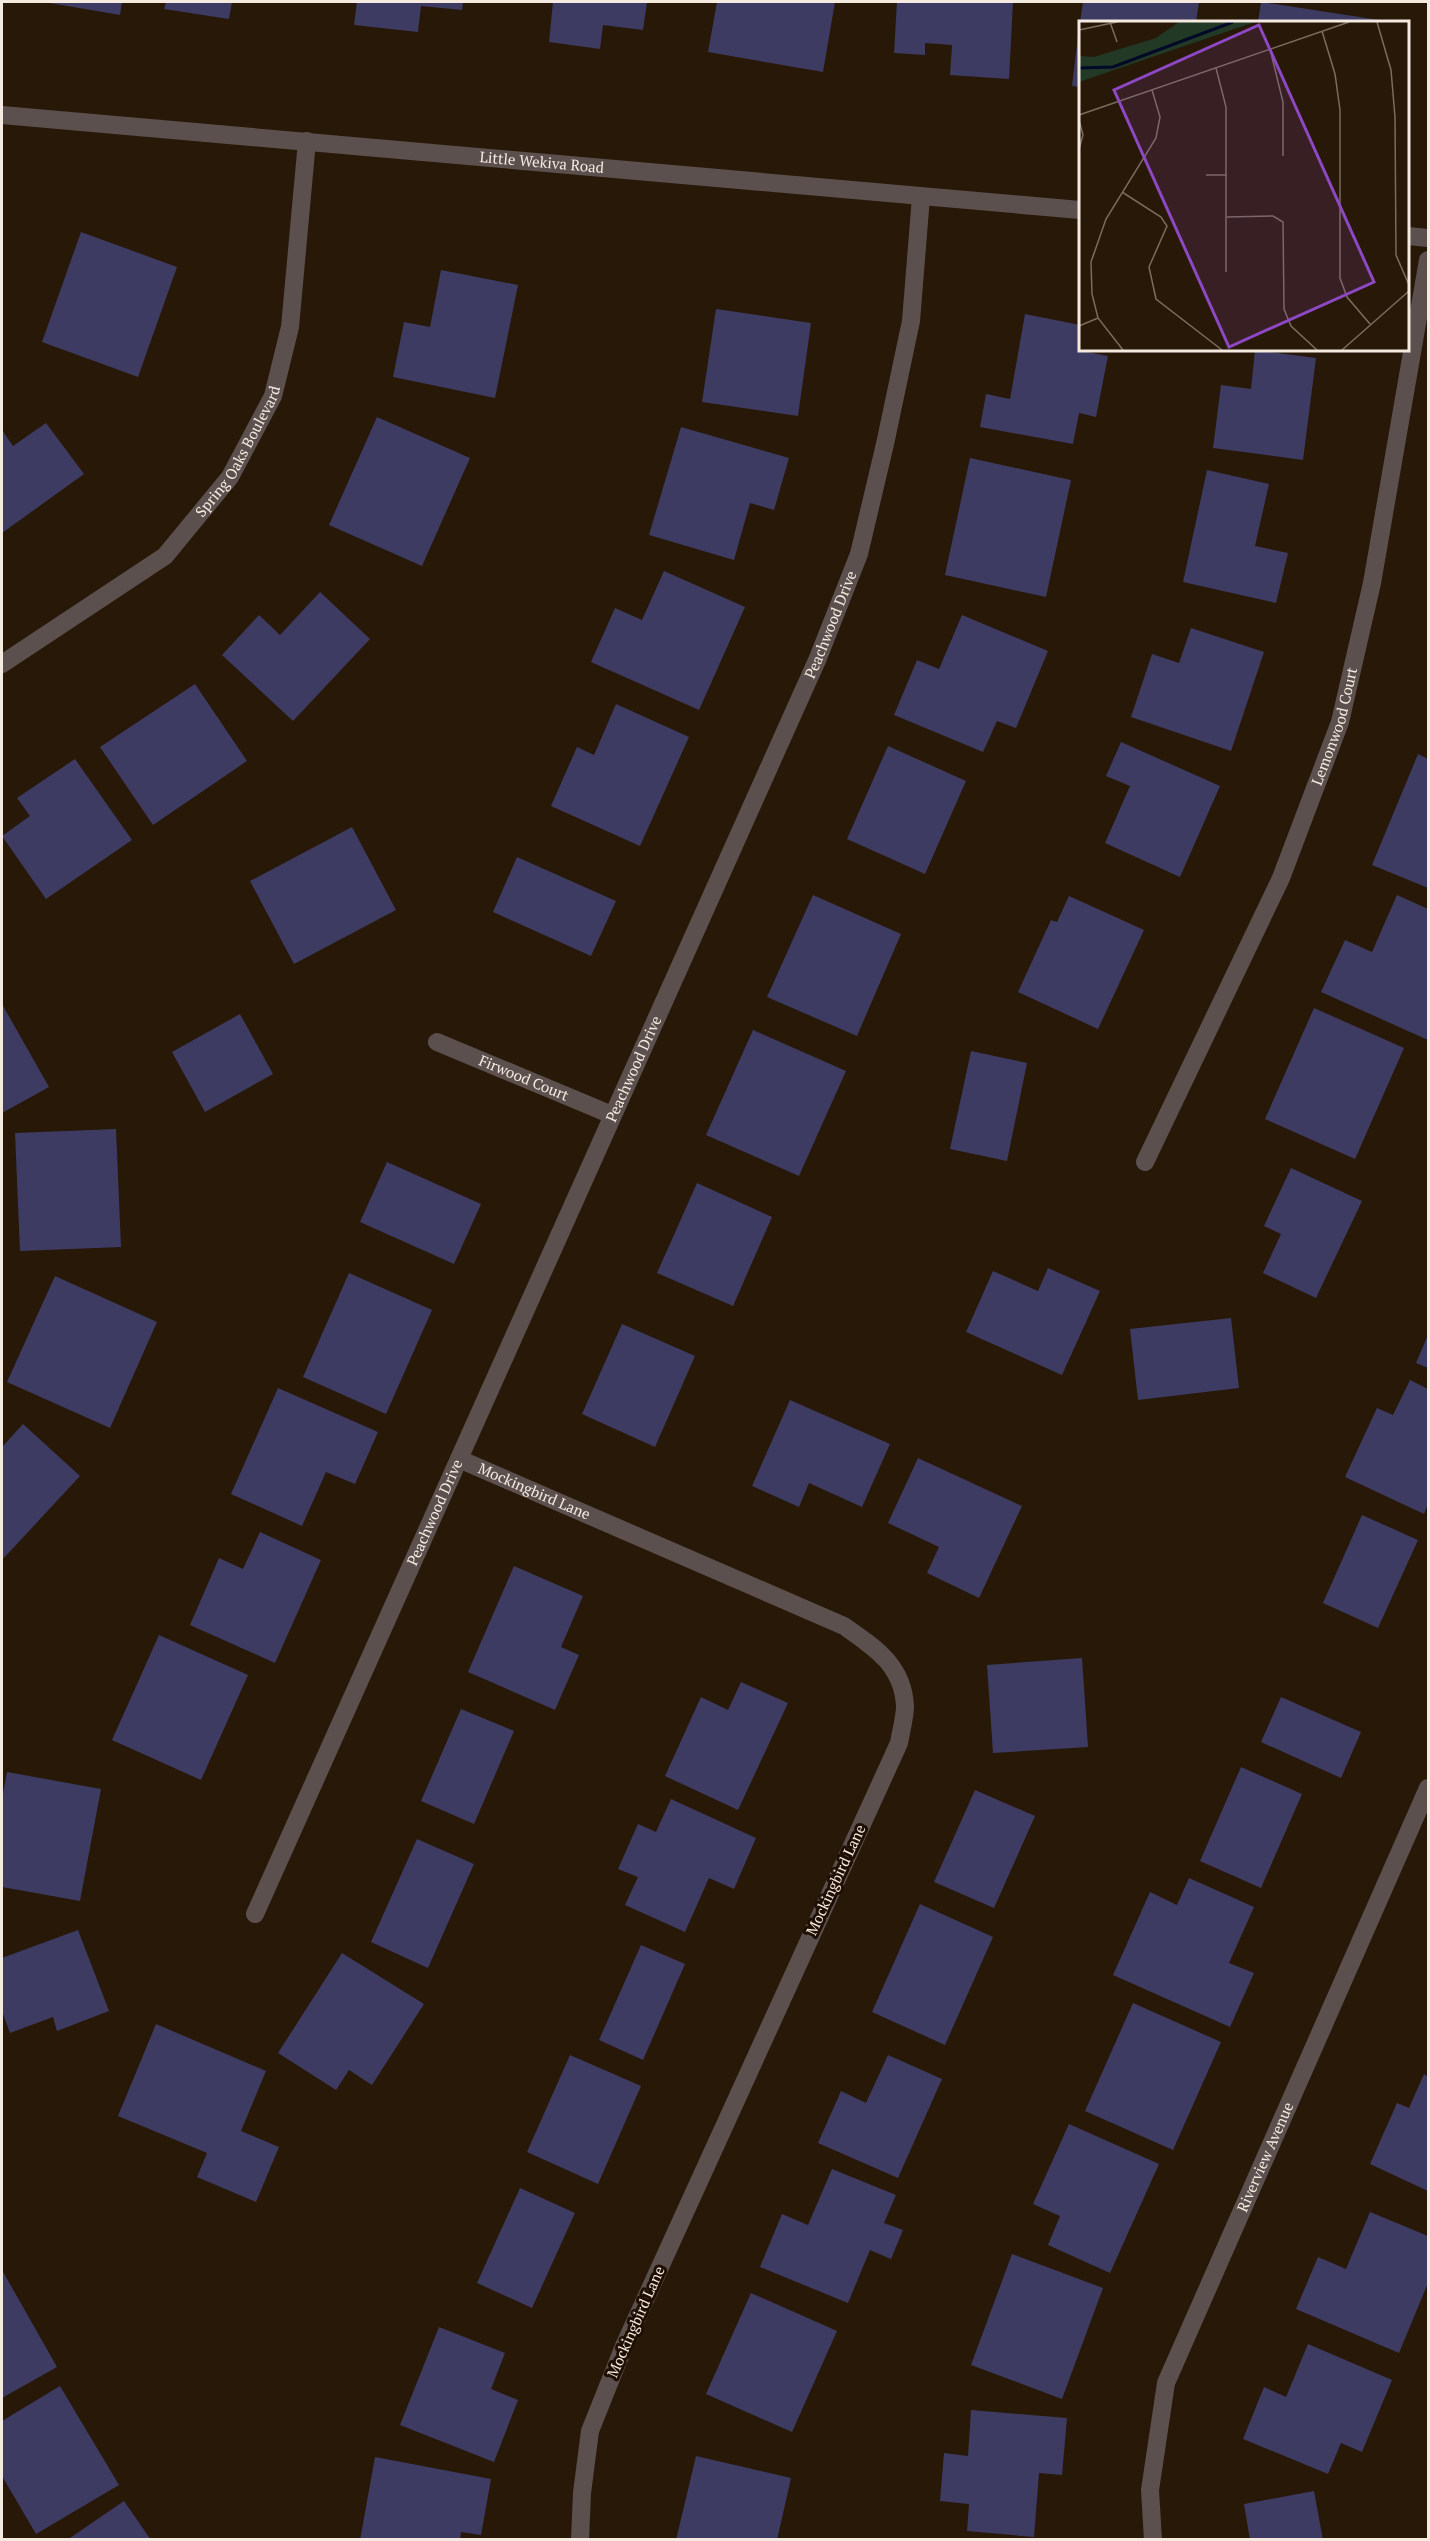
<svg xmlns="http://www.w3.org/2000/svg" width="1430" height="2541" font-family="'PT Serif',serif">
<rect width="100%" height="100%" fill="#281808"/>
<path fill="#3d3b62" d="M 44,2 L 122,2 L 120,15 Z
M 166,2 L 232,2 L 229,19 L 164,9 Z
M 357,2 L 463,2 L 462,10 L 421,6 L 418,32 L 354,25 Z
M 553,2 L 647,2 L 643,30 L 603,25 L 600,49 L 549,42 Z
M 717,2 L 835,2 L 823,72 L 708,52 Z
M 897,2 L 1013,2 L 1009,79 L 950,75 L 952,45 L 925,43 L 925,55 L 894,53 Z
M 1083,2 L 1199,2 L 1196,22 L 1080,22 Z
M 1261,2 L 1379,20 L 1379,22 L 1258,22 Z
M 1079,28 L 1080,28 L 1080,87 L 1072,86 Z
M 81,232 L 177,267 L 138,377 L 42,342 Z
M 441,270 L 518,285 L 495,398 L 393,377 L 404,322 L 430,327 Z
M 716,309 L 811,323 L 798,416 L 702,402 Z
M 1025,314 L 1080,325 L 1082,351 L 1108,356 L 1096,417 L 1079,413 L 1073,444 L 980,427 L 986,394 L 1010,399 Z
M 1255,350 L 1316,358 L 1303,460 L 1213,448 L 1221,385 L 1251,389 Z
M 377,417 L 470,458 L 422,566 L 329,525 Z
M 46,423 L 84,474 L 2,533 L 2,430 L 13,446 Z
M 681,427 L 789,458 L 774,510 L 750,503 L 734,560 L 649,535 Z
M 970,458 L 1071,480 L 1046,597 L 945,575 Z
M 1207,470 L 1269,484 L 1255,546 L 1288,553 L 1276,603 L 1183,582 Z
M 664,571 L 745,607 L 699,710 L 591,662 L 615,608 L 642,620 Z
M 320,592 L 370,639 L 293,721 L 222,655 L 259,615 L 280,635 Z
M 962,615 L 1048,651 L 1016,728 L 997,721 L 983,752 L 894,715 L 917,660 L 939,669 Z
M 1191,628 L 1264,652 L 1231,751 L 1131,717 L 1152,654 L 1179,663 Z
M 195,684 L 247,761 L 153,825 L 100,747 Z
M 616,704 L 689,737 L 640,846 L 551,806 L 577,747 L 594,755 Z
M 1121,742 L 1220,786 L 1180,877 L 1105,843 L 1130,786 L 1106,776 Z
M 888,746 L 966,781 L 925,874 L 847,839 Z
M 1418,754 L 1428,759 L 1428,888 L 1372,865 Z
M 75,759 L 132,840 L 46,899 L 2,836 L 30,816 L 17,798 Z
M 352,827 L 396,910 L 294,964 L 250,881 Z
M 517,857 L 616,901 L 591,956 L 493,912 Z
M 813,895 L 901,934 L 857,1036 L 767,997 Z
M 1397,895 L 1428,909 L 1428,1040 L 1321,992 L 1345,940 L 1372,952 Z
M 1069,896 L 1144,930 L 1098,1029 L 1018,992 L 1051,920 L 1057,922 Z
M 2,1004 L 49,1087 L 2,1113 Z
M 1314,1008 L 1404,1048 L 1355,1159 L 1265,1119 Z
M 240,1014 L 273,1074 L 205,1112 L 172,1052 Z
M 753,1030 L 846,1071 L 799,1176 L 706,1135 Z
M 971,1051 L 1027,1063 L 1007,1161 L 950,1149 Z
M 116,1129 L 121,1247 L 20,1251 L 15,1133 Z
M 387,1162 L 481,1204 L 454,1264 L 360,1222 Z
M 1291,1168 L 1362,1201 L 1316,1298 L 1263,1273 L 1281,1234 L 1264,1226 Z
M 697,1183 L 772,1217 L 733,1306 L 657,1273 Z
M 1048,1268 L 1100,1291 L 1062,1375 L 966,1332 L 993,1271 L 1038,1291 Z
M 349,1273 L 432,1310 L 386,1414 L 303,1377 Z
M 55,1276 L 157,1322 L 110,1428 L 7,1382 Z
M 1231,1318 L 1239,1388 L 1138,1400 L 1130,1329 Z
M 622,1324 L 695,1356 L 655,1447 L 582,1414 Z
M 1428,1335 L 1428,1368 L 1416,1363 Z
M 1410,1380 L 1428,1389 L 1428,1504 L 1424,1514 L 1345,1477 L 1377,1408 L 1393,1415 Z
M 278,1388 L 378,1432 L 355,1484 L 326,1472 L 302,1526 L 231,1494 Z
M 790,1400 L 890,1444 L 862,1507 L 809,1483 L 799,1507 L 752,1486 Z
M 23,1424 L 80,1476 L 2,1560 L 2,1447 Z
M 918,1458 L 1022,1506 L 979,1598 L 927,1573 L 939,1547 L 888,1523 Z
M 1362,1515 L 1418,1540 L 1378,1628 L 1323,1603 Z
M 260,1532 L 321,1560 L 275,1663 L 190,1625 L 219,1558 L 243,1569 Z
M 514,1566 L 583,1596 L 561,1647 L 579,1655 L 555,1710 L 468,1672 Z
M 159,1635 L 248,1675 L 201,1780 L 112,1740 Z
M 1082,1658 L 1088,1747 L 993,1753 L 987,1665 Z
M 741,1682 L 788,1703 L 738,1810 L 665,1776 L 701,1697 L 728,1710 Z
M 1281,1697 L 1361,1732 L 1341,1778 L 1261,1742 Z
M 461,1709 L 514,1731 L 474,1824 L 421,1801 Z
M 1241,1767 L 1302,1794 L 1261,1888 L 1200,1861 Z
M 7,1772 L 101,1789 L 80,1901 L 2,1887 L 2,1799 Z
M 975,1790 L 1035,1816 L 994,1908 L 934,1882 Z
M 671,1799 L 756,1838 L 734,1889 L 709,1878 L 685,1932 L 625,1905 L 638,1877 L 618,1869 L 638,1824 L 656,1832 Z
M 417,1839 L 474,1864 L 428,1968 L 371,1942 Z
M 1189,1878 L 1254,1907 L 1229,1963 L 1254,1973 L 1230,2027 L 1113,1975 L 1150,1892 L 1177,1905 Z
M 920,1904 L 993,1937 L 945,2045 L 872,2012 Z
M 78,1930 L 109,2011 L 57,2031 L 53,2017 L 10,2033 L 2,2011 L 2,1958 Z
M 641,1945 L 685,1964 L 643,2060 L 599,2040 Z
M 342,1953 L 424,2004 L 372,2085 L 349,2070 L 336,2090 L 278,2053 Z
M 1133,2003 L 1221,2042 L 1173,2150 L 1085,2111 Z
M 156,2024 L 266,2071 L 241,2131 L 279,2147 L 256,2202 L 197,2177 L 207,2153 L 118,2116 Z
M 570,2055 L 641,2086 L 598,2184 L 527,2152 Z
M 888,2055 L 942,2079 L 898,2178 L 818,2143 L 841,2091 L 866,2103 Z
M 1424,2074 L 1428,2077 L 1428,2191 L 1370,2164 L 1397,2103 L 1409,2108 Z
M 1069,2124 L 1159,2164 L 1110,2273 L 1048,2245 L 1060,2216 L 1033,2204 Z
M 832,2169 L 896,2195 L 884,2223 L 903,2230 L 891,2259 L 870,2250 L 848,2303 L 760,2267 L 782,2214 L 808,2225 Z
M 520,2188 L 575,2213 L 532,2308 L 477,2283 Z
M 1370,2212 L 1428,2236 L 1428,2283 L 1399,2353 L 1296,2309 L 1318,2257 L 1346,2269 Z
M 1012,2254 L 1103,2288 L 1062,2399 L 971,2365 Z
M 2,2270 L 57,2367 L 2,2398 Z
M 751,2293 L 837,2331 L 792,2432 L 706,2394 Z
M 439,2327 L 505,2353 L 491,2389 L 518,2400 L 494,2462 L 400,2425 Z
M 1308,2344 L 1392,2380 L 1362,2452 L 1341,2443 L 1328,2474 L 1243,2439 L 1264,2387 L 1286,2397 Z
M 60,2386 L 119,2485 L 36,2534 L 2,2476 L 2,2421 Z
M 971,2410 L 1067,2418 L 1062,2475 L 1039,2473 L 1034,2537 L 967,2531 L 969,2504 L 940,2501 L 944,2453 L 968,2456 Z
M 696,2456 L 791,2478 L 777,2540 L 676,2540 Z
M 375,2457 L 491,2479 L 481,2535 L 461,2532 L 460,2540 L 360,2540 Z
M 1314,2491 L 1323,2540 L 1250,2540 L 1244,2504 Z
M 124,2501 L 151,2540 L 67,2540 Z"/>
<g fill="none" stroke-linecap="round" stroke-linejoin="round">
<g stroke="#5c504e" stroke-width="18">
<path id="s1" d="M 2,115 L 1080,210"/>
<path d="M 1408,236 L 1428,238"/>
<path id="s2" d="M 2,664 L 165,556 L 230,477 L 273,396 L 290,327 L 307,141"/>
<path id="s3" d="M 437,1042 L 612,1115"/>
<path id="s4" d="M 1145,1162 L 1281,878 L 1340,722 L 1372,583 L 1428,260"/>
<path id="s5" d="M 459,1459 L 844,1626 C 874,1647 903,1665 905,1706 C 905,1717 901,1731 899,1743 L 624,2346 L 590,2431 L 582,2493 L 580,2540"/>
<path id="s6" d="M 255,1914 L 818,658 L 859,554 L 885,444 L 911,321 L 921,197"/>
<path id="s7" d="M 1153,2540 L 1150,2490 L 1166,2383 L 1428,1788"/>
</g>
</g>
<g text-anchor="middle" stroke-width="6" stroke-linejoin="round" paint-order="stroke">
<g font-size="15" fill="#f5eae0" stroke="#1e0f02">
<text dy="5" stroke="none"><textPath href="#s1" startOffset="542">Little Wekiva Road</textPath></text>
<text dy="5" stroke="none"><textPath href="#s2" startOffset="324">Spring Oaks Boulevard</textPath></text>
<text dy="5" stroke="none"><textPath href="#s6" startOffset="1412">Peachwood Drive</textPath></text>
<text dy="5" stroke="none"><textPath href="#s4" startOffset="476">Lemonwood Court</textPath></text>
<text dy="5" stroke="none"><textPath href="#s6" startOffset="926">Peachwood Drive</textPath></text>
<text dy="5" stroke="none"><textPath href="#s3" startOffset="94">Firwood Court</textPath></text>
<text dy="5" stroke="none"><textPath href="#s5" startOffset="82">Mockingbird Lane</textPath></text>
<text dy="5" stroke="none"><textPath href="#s6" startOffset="440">Peachwood Drive</textPath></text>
<text transform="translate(836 1880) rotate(-65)" y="5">Mockingbird Lane</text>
<text dy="5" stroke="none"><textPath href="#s7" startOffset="405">Riverview Avenue</textPath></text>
<text transform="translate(636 2322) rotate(-66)" y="5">Mockingbird Lane</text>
</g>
</g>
<g transform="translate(1079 21)">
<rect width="330" height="330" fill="#281808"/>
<path d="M 100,1 L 176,1 L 0,61 L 0,35 L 15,36 L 77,17 Z" fill="#223926"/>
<path fill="none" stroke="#000927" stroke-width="3" d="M 0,47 L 34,46 L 154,1"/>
<path fill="none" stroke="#7a6c5e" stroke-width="1.5" d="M 31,1 L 38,21M 298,1 L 312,49 L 316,96 L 317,234 L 330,264M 0,9 L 38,1M 243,10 L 256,53 L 261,89 L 261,257 L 268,276 L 291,303M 191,28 L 204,81 L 204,135M 137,47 L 147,86 L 147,251M 0,94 L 270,1M 0,99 L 4,114 L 0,128M 127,154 L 148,154M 43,171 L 82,196 L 88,205 L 70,246 L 77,278 L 143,329M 148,196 L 194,195 L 204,201 L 205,288 L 212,305 L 238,329M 0,305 L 19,297M 44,329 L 19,297 L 13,273 L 12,241 L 27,198 L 77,117 L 81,96 L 73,69M 263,329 L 330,270"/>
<path fill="#8d48c4" fill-opacity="0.15" stroke="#8d48c4" stroke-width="3" d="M 180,4 L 295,261 L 150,326 L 35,69 Z"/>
<rect width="330" height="330" fill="none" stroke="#f5eae0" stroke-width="3"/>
</g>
<rect width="1430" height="2541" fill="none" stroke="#f5eae0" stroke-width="6"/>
</svg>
